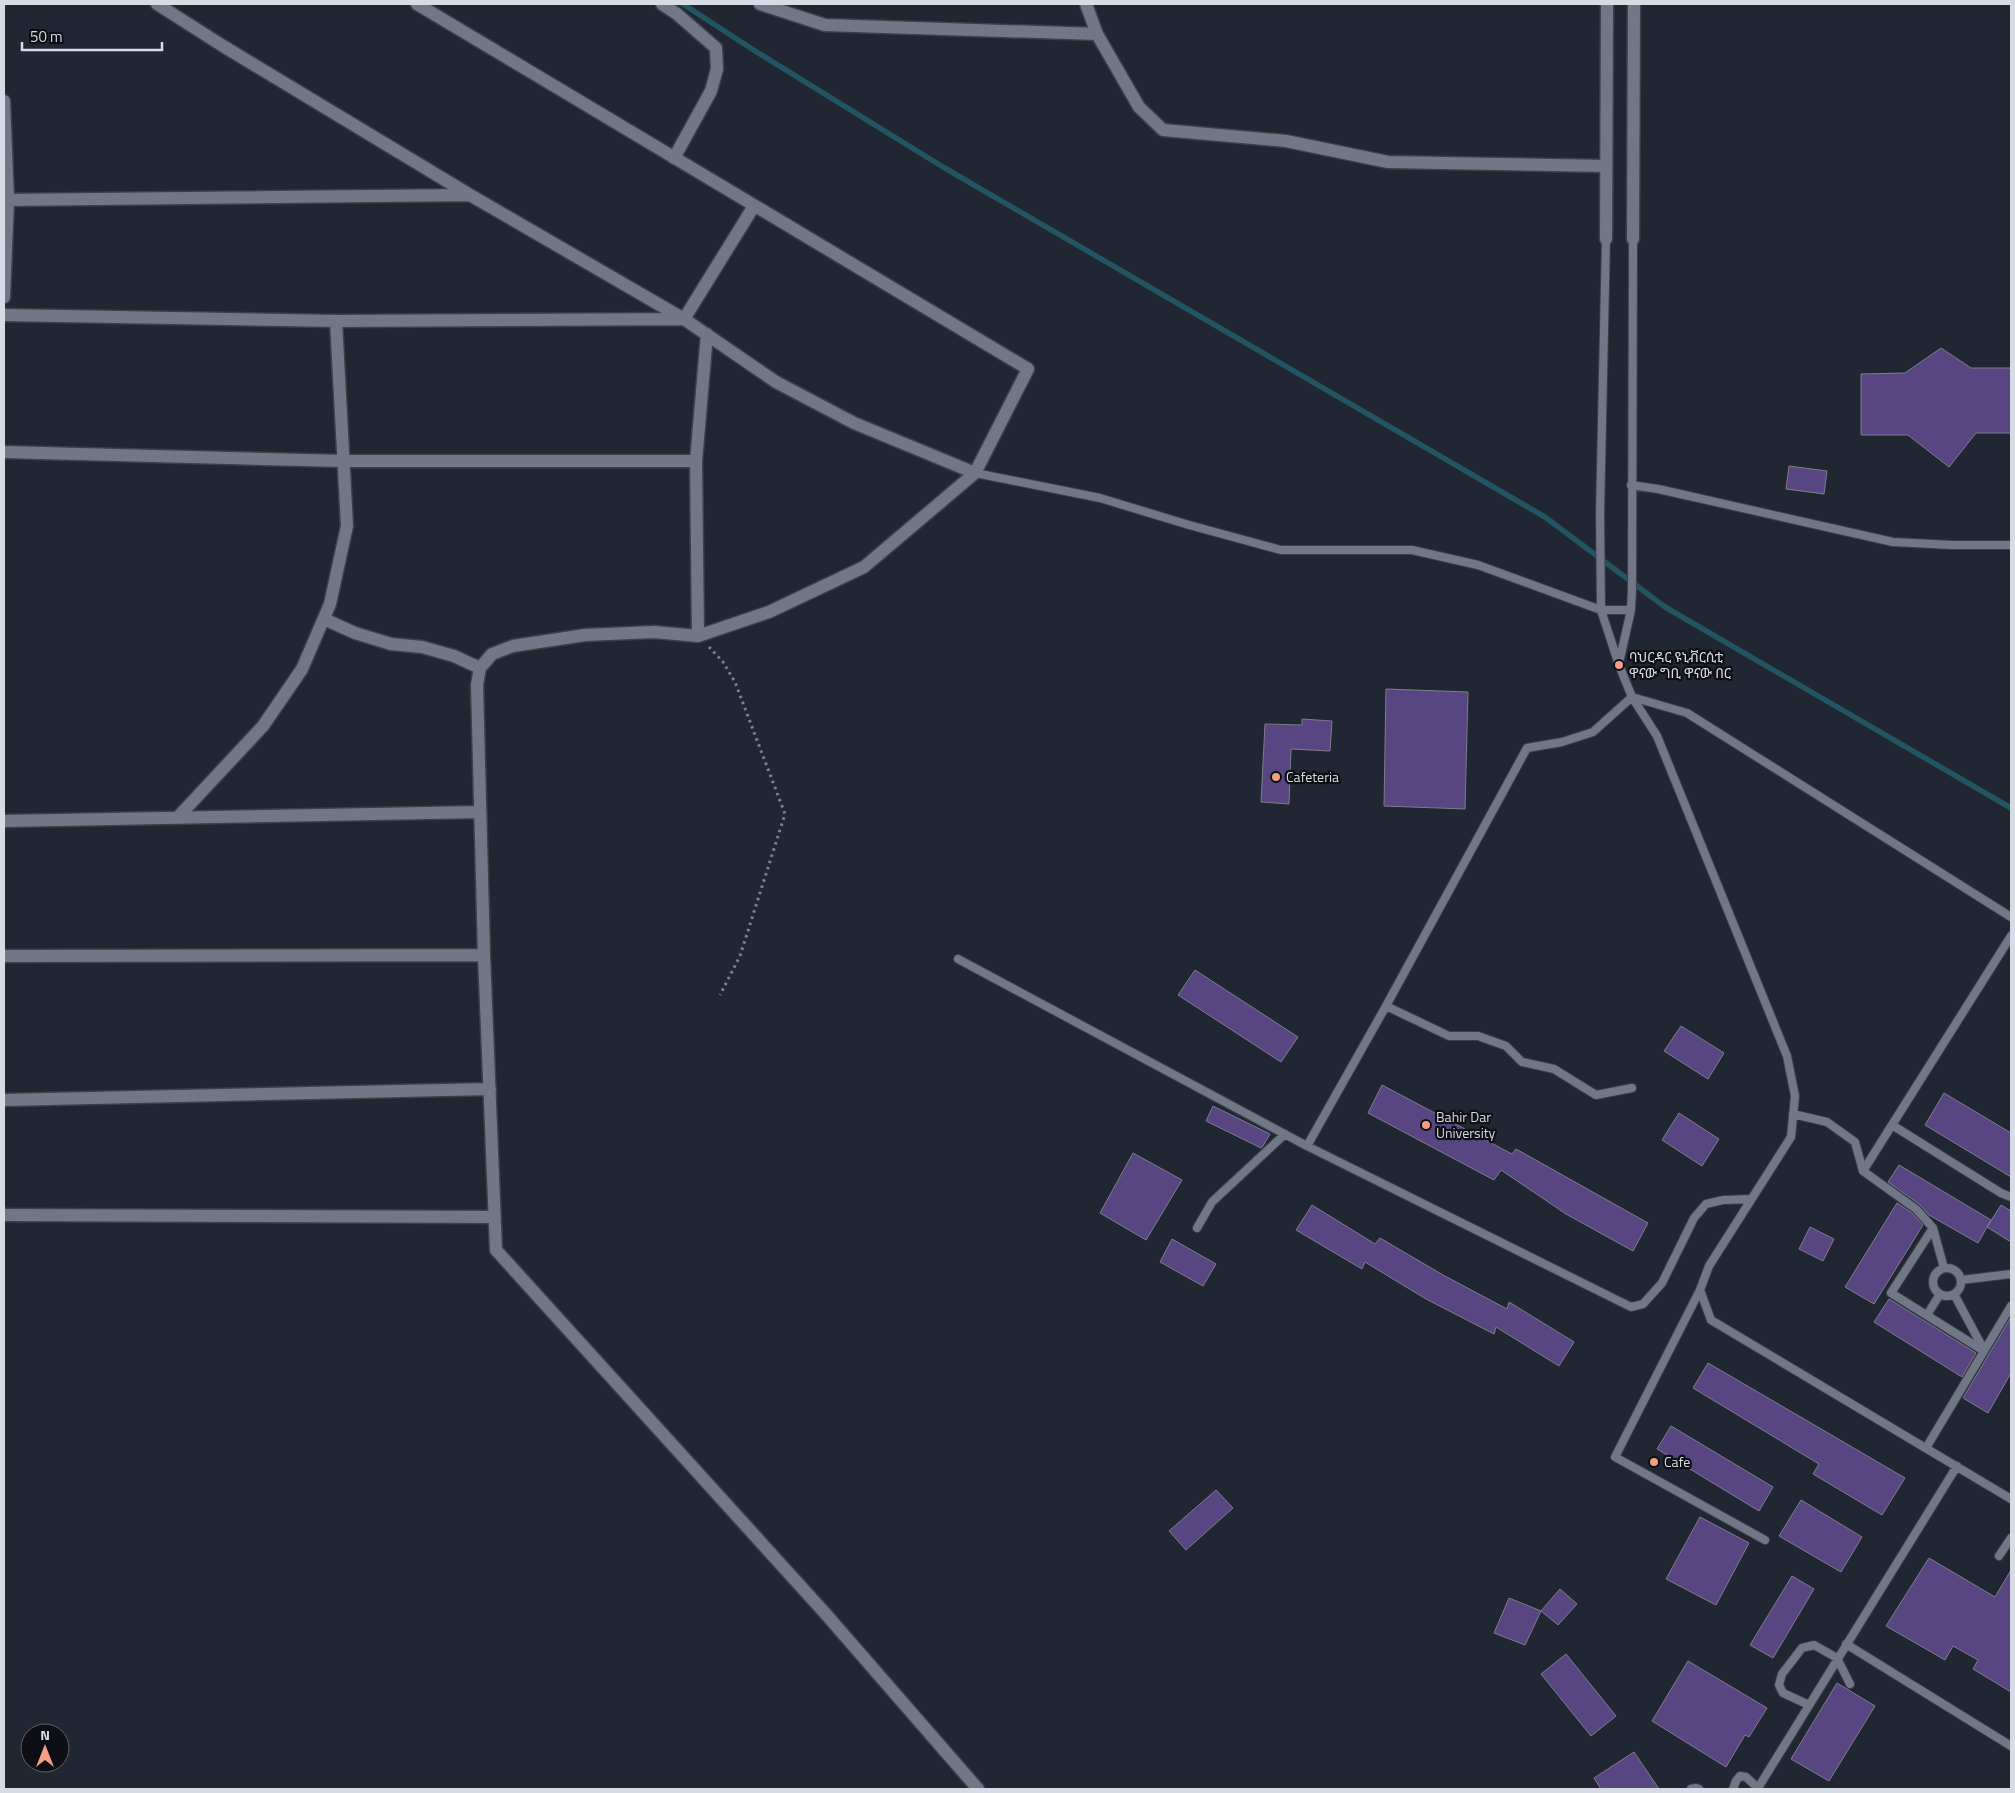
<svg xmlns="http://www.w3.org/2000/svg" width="2015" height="1793" font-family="'Titillium Web','Noto Sans Ethiopic',sans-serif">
<rect width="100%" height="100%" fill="#212633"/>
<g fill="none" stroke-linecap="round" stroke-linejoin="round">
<path stroke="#225461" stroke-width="5.5" d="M 683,4 L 752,49 L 943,167 L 1545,517 L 1665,607 L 2011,808"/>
</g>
<path fill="#574681" stroke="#807c8c" d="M 1941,348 L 1971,368 L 2011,368 L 2011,433 L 1976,433 L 1949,467 L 1908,435 L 1861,435 L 1861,374 L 1905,373 Z
M 1789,466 L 1827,471 L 1824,494 L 1786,489 Z
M 1386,689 L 1468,692 L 1465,809 L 1384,806 Z
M 1302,719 L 1332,721 L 1330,751 L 1291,749 L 1289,804 L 1261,802 L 1265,724 L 1302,725 Z
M 1195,970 L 1298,1037 L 1281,1062 L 1178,995 Z
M 1681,1026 L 1724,1053 L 1708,1079 L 1664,1051 Z
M 1382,1085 L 1512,1154 L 1516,1149 L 1648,1223 L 1633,1251 L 1566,1214 L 1501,1170 L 1494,1180 L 1368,1113 Z
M 1944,1093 L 2011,1133 L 2011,1177 L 1925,1125 Z
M 1213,1106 L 1270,1134 L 1263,1146 L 1261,1148 L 1206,1121 Z
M 1679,1113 L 1719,1139 L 1702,1166 L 1662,1140 Z
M 1133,1153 L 1182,1180 L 1146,1240 L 1100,1213 Z
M 1899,1165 L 1991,1220 L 1978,1243 L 1929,1215 L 1919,1204 L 1888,1182 Z
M 1897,1203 L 1912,1213 L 1923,1225 L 1874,1304 L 1845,1287 Z
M 1312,1205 L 1375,1244 L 1380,1238 L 1443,1275 L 1507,1309 L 1509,1302 L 1574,1342 L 1559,1366 L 1496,1327 L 1494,1334 L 1426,1299 L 1365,1262 L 1362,1269 L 1296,1230 Z
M 2001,1205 L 2011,1211 L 2011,1242 L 1987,1227 Z
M 1810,1227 L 1834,1239 L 1823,1261 L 1799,1249 Z
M 1172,1239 L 1216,1264 L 1203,1286 L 1160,1262 Z
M 1889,1299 L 1976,1353 L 1962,1377 L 1874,1322 Z
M 2011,1317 L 2011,1373 L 1988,1413 L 1963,1398 Z
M 1708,1363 L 1905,1478 L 1882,1515 L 1813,1474 L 1819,1464 L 1693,1388 Z
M 1671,1426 L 1773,1487 L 1759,1511 L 1657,1449 Z
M 1216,1490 L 1233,1508 L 1186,1550 L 1169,1531 Z
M 1801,1500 L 1862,1537 L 1841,1572 L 1779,1536 Z
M 1700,1517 L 1749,1543 L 1716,1605 L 1666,1579 Z
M 1929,1558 L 1995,1597 L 2011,1570 L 2011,1692 L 1973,1669 L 1978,1660 L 1953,1646 L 1945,1660 L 1886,1626 Z
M 1792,1576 L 1814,1589 L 1773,1658 L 1750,1645 Z
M 1560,1589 L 1577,1604 L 1558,1625 L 1541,1611 Z
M 1509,1598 L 1541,1611 L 1525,1645 L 1494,1633 Z
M 1566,1654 L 1616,1716 L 1591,1736 L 1541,1674 Z
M 1688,1661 L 1767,1708 L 1749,1737 L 1745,1735 L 1726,1767 L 1652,1721 Z
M 1837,1683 L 1875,1706 L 1829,1781 L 1791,1759 Z
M 1634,1752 L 1659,1789 L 1601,1789 L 1594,1778 Z"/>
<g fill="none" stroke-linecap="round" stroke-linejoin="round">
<g stroke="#3c404a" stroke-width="10">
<path id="lane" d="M 1606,239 L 1600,513 L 1601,610 L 1619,665 L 1632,697 L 1657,736 L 1787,1056 L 1795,1096 L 1791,1137 L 1709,1266 L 1700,1290 L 1711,1320 L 2011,1499
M 975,473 L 1100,498 L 1189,525 L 1281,550 L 1412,550 L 1478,565 L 1601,610 L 1631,610
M 1631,485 L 1658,489 L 1893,542 L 1952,545 L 2011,545
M 1619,663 L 1631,610 L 1632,589 L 1633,239
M 1632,697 L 1687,713 L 2011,917
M 958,959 L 1307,1146 L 1631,1307 L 1643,1304 L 1662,1283 L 1694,1218 L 1706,1204 L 1723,1200 L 1751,1199
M 1386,1006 L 1449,1036 L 1478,1036 L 1506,1046 L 1522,1062 L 1554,1069 L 1596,1095 L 1632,1088
M 1793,1114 L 1827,1122 L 1855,1142 L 1863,1171 L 1916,1209 L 1933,1228 L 1944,1268
M 1892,1125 L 2001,1193 L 2011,1197
M 1307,1146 L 1386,1006 L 1527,748 L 1562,742 L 1593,732 L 1632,697
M 1863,1171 L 2011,936
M 1197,1228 L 1212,1202 L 1285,1134
M 1933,1228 L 1891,1293 L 1984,1351
M1933 1282a14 14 0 1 1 28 0a14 14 0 1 1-28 0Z
M 1961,1280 L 2011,1274
M 1700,1290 L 1615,1457 L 1765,1540
M 1954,1294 L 1984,1350
M 1927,1315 L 1940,1294
M 1926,1448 L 2011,1306
M 1999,1556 L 2011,1538
M 1846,1644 L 2011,1746
M 1809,1705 L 1783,1693 L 1779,1685 L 1782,1674 L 1802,1648 L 1814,1645 L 1837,1658 L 1850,1684
M 1691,1789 L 1696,1788 L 1699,1789
M 1733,1789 L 1736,1781 L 1740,1776 L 1746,1777 L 1758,1788 L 1957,1466"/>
</g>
<g stroke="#3c404a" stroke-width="15">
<path id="street" d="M 157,4 L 223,46 L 470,195 L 684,319 L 776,382 L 854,423 L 975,473
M 417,4 L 1028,369 L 975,473 L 864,567 L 769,612 L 698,636 L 654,632 L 585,635 L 513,646 L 492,654 L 480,668 L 477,685 L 484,955 L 496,1250 L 824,1612 L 978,1789
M 662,4 L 677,14 L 716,48 L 717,69 L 711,91 L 674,158
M 760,4 L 825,25 L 1097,34
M 1086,4 L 1097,34 L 1139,107 L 1163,130 L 1286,141 L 1388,162 L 1606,166
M 4,101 L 8,200 L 4,297
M 4,200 L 469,195
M 4,315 L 336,321 L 684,319 L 754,206
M 4,452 L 343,461 L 696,461
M 324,619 L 355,633 L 391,644 L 422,647 L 454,656 L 480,668
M 698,636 L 696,461 L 707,334
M 178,817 L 263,726 L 302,669 L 330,604 L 347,526 L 336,321
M 4,821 L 480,812
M 4,956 L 484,955
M 4,1100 L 490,1089
M 4,1215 L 495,1217"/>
</g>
<g stroke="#3c404a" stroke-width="15">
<path id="secondary" d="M 1606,239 L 1607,4
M 1633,239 L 1634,4"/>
</g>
<path stroke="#7d828c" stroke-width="3" stroke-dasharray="2.5 4" stroke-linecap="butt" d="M 709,647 L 723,662 L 735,682 L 785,814 L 740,956 L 720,995"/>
<use href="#lane" stroke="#717786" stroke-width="8"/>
<use href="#street" stroke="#717786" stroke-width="12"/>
<use href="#secondary" stroke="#717786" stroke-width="12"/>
</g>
<g fill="#f39f84" stroke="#0d0f15" stroke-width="2">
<circle cx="1619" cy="665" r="5"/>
<circle cx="1276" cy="777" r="5"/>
<circle cx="1426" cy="1125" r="5"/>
<circle cx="1654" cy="1462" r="5"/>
</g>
<g text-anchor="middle" stroke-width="4.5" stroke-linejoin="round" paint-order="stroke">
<g font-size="14" fill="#d7dbe3" stroke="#0d0f15" text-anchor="start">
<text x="1629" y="662">ባህርዳር ዩኒቭርሲቲ<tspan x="1629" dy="16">ዋናው ግቢ ዋናው በር</tspan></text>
<text x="1286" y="782">Cafeteria</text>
<text x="1436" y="1122">Bahir Dar<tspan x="1436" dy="16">University</tspan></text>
<text x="1664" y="1467">Cafe</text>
</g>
</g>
<rect width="2015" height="1793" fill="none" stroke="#d7dbe3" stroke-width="10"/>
<g transform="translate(45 1748)"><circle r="24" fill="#0d0f15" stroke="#5e6167"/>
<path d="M0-4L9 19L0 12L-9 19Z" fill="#f39f84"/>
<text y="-8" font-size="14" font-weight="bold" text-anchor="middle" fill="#d7dbe3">N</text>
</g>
<path d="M22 42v8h140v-8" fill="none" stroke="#d7dbe3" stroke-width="2.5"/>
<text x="30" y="42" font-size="15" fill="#d7dbe3" stroke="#0d0f15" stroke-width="4" paint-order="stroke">50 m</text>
</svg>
